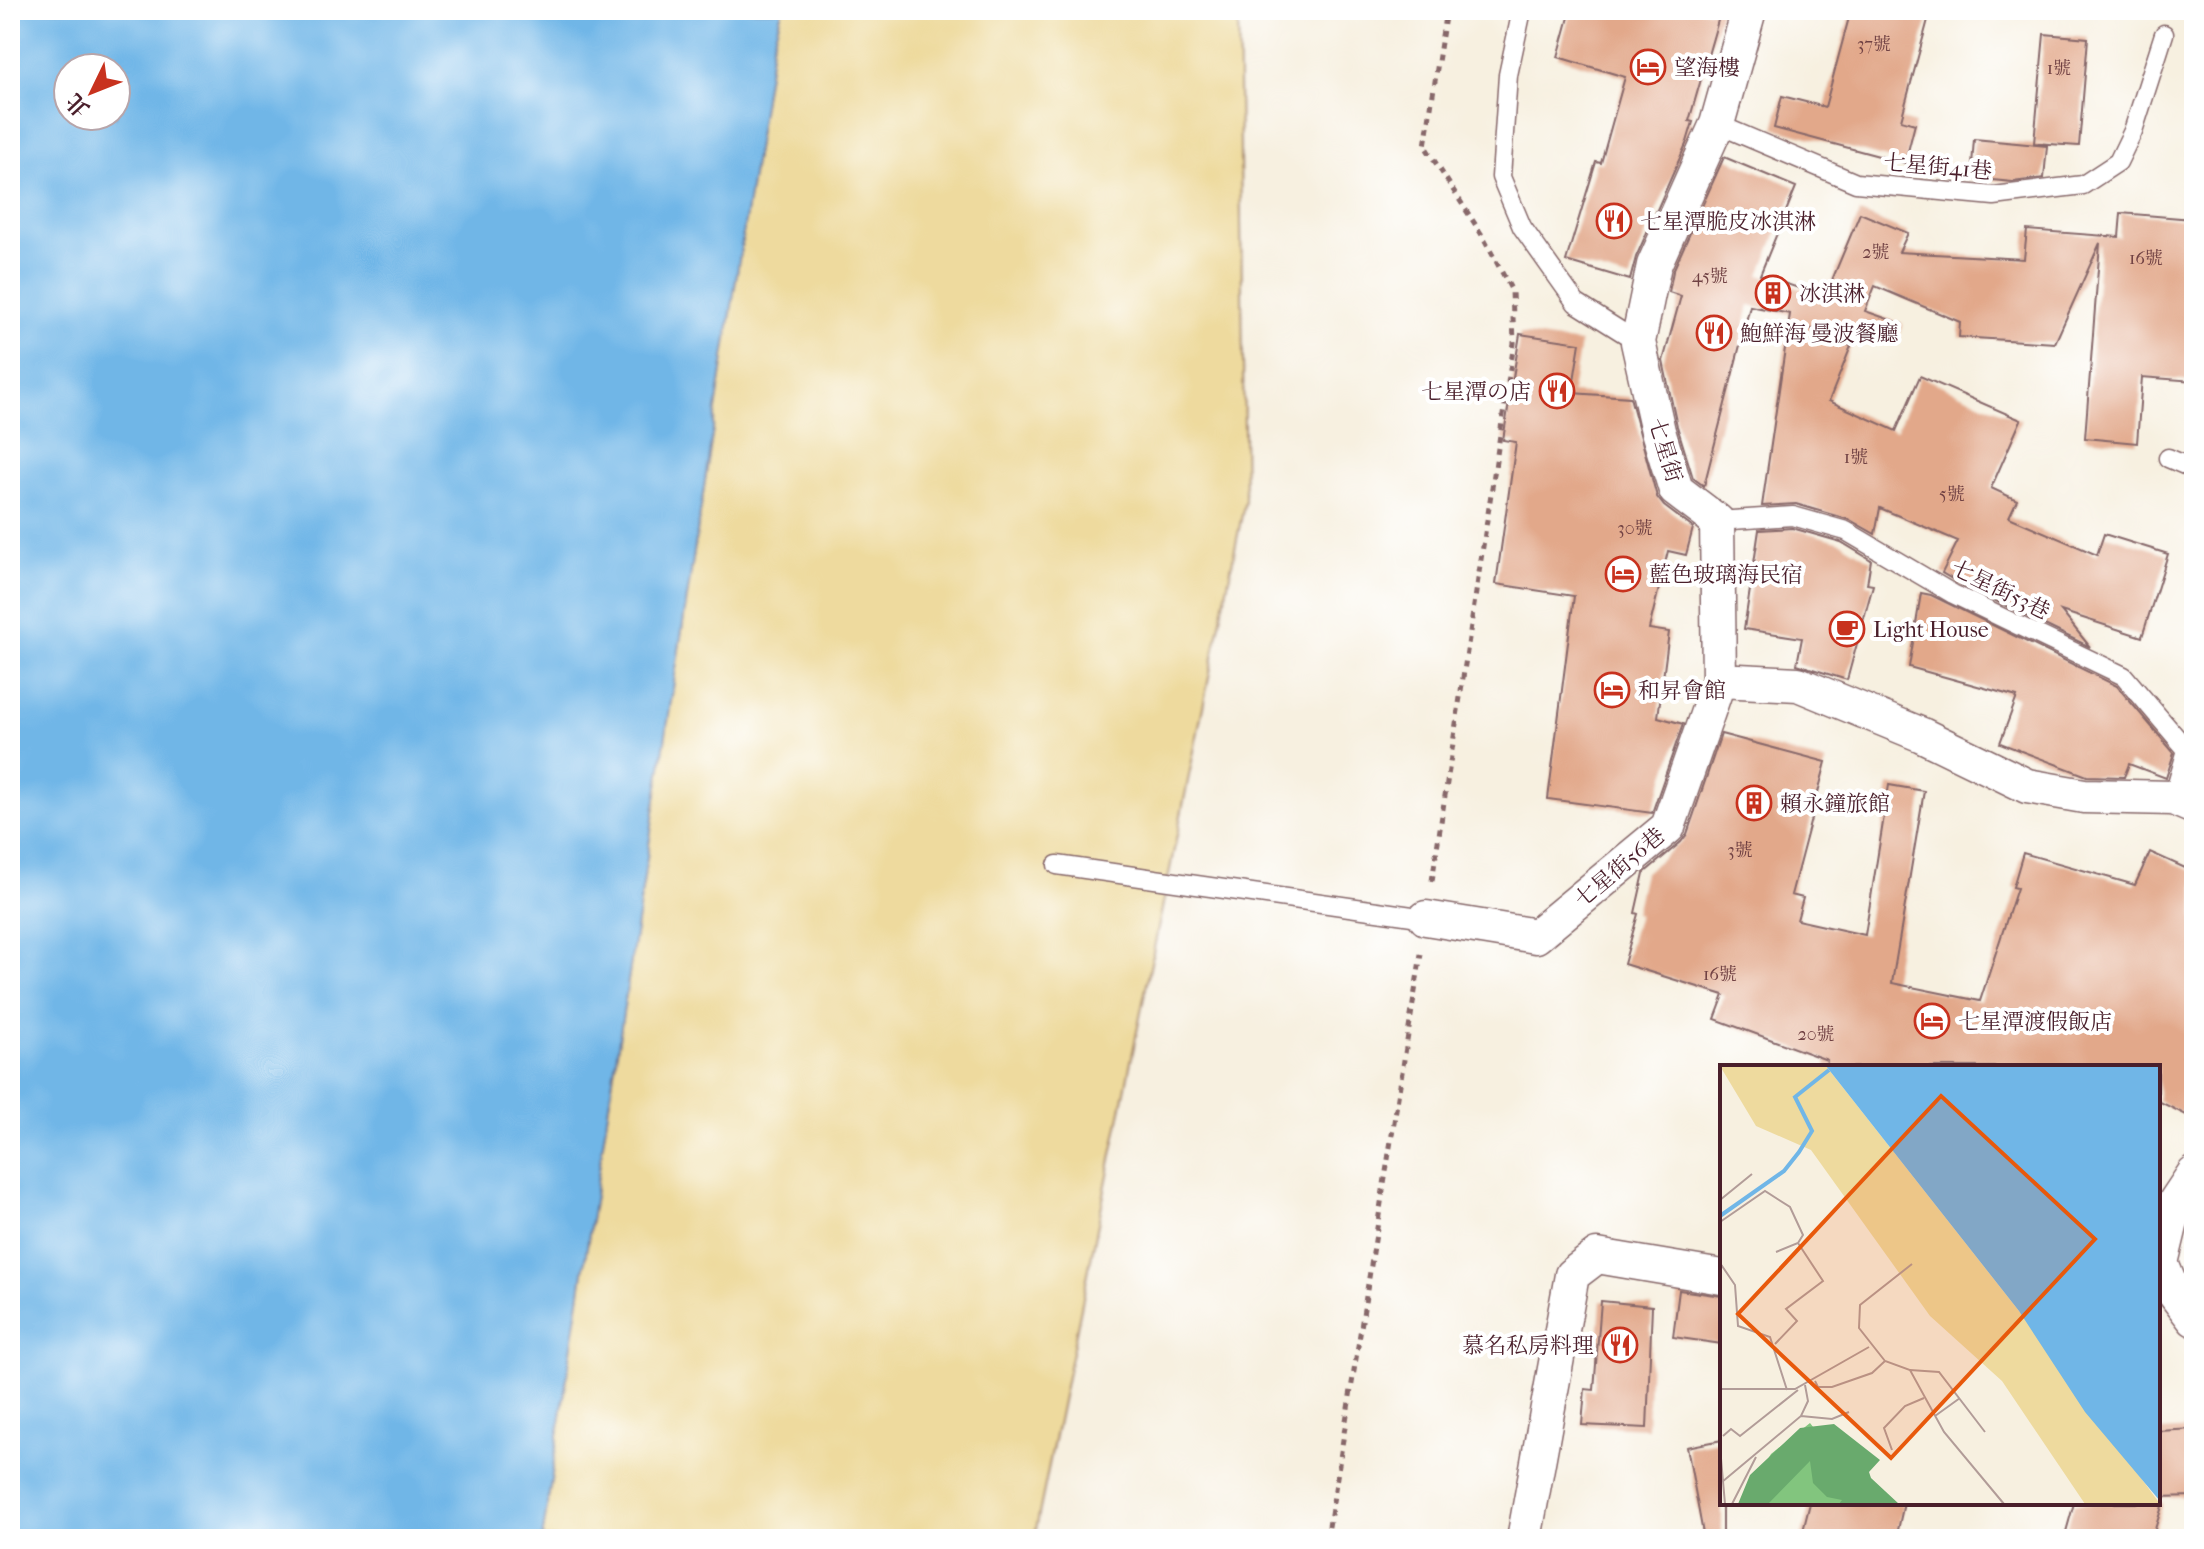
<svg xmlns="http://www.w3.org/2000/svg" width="2204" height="1549" font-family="'IM FELL French Canon','Noto Serif TC','Noto Serif JP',serif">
<rect width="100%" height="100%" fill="#fff"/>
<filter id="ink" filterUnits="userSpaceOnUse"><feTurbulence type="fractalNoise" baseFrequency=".0125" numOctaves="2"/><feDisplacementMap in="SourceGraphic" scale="16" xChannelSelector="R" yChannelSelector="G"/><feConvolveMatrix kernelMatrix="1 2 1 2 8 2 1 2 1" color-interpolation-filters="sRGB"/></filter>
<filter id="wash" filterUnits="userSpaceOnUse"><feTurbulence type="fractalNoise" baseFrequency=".006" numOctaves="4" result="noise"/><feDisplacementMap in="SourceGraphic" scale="32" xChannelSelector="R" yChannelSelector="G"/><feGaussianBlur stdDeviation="1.8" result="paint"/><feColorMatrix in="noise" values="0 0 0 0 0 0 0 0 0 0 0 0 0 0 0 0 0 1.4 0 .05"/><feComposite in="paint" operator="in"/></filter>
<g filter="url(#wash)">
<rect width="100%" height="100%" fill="#f7f0e0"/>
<path fill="#eeda9e" stroke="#9c7c64" stroke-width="2" d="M 782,10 L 1238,10 L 1245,500 L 1034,1539 L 542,1539 L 772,46 Z"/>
<path fill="#70b6e7" stroke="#5d6a89" stroke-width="2" fill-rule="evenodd" d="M 10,10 L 782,10 L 772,46 L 542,1539 L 10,1539 ZM 68,68 L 116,68 L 116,116 L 68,116 Z"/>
<g id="blocks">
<path fill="#e2a88a" d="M 1571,10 L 1721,10 L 1689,121 L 1693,122 L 1687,142 L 1636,257 L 1630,280 L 1566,261 L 1596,162 L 1601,163 L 1625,77 L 1558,57 Z
M 1851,10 L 1908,10 L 1929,16 L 1901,120 L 1915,124 L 1905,163 L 1774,128 L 1782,96 L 1825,107 Z
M 2044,34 L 2088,38 L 2079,146 L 2034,143 Z
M 1974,139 L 2047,146 L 2044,178 L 2013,182 L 1971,178 Z
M 1724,157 L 1796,187 L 1760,275 L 1825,297 L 1860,213 L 1908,233 L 1899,252 L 2024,259 L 2027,230 L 2119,237 L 2121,213 L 2192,219 L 2187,291 L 2194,292 L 2194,381 L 2142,377 L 2137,443 L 2085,438 L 2100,243 L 2055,343 L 1959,337 L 1960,322 L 1875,286 L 1865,311 L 1902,324 L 1900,334 L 1811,329 L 1851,346 L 1829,401 L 1896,431 L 1920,376 L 2021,420 L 1991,488 L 2017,500 L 2009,517 L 2097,555 L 2104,534 L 2168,554 L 2142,637 L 2061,611 L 2090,647 L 1959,583 L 1942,573 L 1958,541 L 1880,508 L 1875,534 L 1850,520 L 1796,504 L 1762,506 L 1790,314 L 1750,306 L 1704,486 L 1693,478 L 1677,426 L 1663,361 L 1681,296 L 1669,292 L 1673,271 Z
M 1520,334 L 1580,343 L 1572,393 L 1630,397 L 1657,497 L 1664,506 L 1693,528 L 1686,555 L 1668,551 L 1649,629 L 1669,632 L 1658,717 L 1683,724 L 1652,813 L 1548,799 L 1574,596 L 1496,584 L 1516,442 L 1503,440 Z
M 1792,528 L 1841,542 L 1871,560 L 1867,584 L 1873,585 L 1847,680 L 1797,664 L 1802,638 L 1744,629 L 1759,530 Z
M 1921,593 L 1931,595 L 2117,686 L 2174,753 L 2166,778 L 2129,764 L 2124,777 L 2087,776 L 2000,743 L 2017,697 L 1909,667 Z
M 1721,734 L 1826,762 L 1791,895 L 1803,898 L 1797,920 L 1865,935 L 1889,785 L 1924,791 L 1892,983 L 1980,1001 L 2017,888 L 2013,887 L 2023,853 L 2135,885 L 2150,852 L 2194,872 L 2194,1033 L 2183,1056 L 2194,1061 L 2194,1119 L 2158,1101 L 2158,1067 L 1826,1067 L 1827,1060 L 1715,1019 L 1724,995 L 1624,964 L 1638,914 L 1635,913 L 1644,873 L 1681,842 L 1687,834 Z
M 1679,1290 L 1722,1296 L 1722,1344 L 1673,1337 Z
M 1601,1301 L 1652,1306 L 1647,1428 L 1582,1425 L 1585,1389 L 1594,1390 Z
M 2194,1429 L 2194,1496 L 2158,1497 L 2158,1431 Z
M 1722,1440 L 1722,1539 L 1704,1539 L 1687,1447 Z
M 1810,1503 L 1904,1503 L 1896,1539 L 1801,1539 Z
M 2074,1503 L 2163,1503 L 2152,1539 L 2064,1539 Z"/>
</g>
</g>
<g filter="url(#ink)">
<use href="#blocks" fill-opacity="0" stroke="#87686a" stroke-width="2"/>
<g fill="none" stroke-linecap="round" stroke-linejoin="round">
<g stroke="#87686a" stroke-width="21">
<path id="lane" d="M 1522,10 L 1508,75 L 1501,177 L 1522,227 L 1576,303 L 1638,342
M 1717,124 L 1856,183 L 1994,196 L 2083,185 L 2118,162 L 2133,131 L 2164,34
M 2168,458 L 2194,469
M 1717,521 L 1793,516 L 1846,531 L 1953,594 L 2124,676 L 2187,750 L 2173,798
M 1057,865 L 1426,918"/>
</g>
<g stroke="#87686a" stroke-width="37">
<path id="street" d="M 1719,680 L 1798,684 L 1922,735 L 2027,786 L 2084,796 L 2173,798 L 2194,807
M 1426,918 L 1536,936 L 1668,827 L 1719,680 L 1717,521 L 1676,490 L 1658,431 L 1638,342 L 1654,265 L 1717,124 L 1749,10
M 2194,1174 L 2176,1201 L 2161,1263 L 2172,1290 L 2194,1319
M 1524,1539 L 1572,1275 L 1597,1256 L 1722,1277"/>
</g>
<path stroke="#87686a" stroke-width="5" stroke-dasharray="6 6" stroke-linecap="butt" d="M 1432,881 L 1514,343 L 1512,291 L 1482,235 L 1425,146 L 1446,10
M 1327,1539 L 1421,954"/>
<use href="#lane" stroke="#fff" stroke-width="18"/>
<use href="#street" stroke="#fff" stroke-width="34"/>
</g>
</g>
<defs>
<g id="hotel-ring" transform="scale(1.8)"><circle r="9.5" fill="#fff" stroke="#c8321e" stroke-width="1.5"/><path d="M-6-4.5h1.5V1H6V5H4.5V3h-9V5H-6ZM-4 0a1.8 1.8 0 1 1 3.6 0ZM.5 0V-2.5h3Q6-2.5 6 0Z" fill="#c8321e"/></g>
<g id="restaurant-ring" transform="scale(1.8)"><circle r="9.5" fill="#fff" stroke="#c8321e" stroke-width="1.5"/><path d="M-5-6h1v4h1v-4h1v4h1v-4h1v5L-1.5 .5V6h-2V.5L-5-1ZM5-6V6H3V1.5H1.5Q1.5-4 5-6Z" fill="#c8321e"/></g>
<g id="building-ring" transform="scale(1.8)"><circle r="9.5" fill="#fff" stroke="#c8321e" stroke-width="1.5"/><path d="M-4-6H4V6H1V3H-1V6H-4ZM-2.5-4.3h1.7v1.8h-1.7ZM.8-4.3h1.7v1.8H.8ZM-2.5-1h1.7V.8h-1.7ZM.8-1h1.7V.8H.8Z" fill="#c8321e"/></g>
<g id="cafe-ring" transform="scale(1.8)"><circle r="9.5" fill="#fff" stroke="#c8321e" stroke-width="1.5"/><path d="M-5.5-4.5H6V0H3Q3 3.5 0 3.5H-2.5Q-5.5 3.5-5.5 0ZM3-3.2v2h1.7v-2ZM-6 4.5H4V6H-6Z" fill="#c8321e"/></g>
</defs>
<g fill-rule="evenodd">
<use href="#hotel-ring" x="1648" y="67"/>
<use href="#restaurant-ring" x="1614" y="221"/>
<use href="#building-ring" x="1773" y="293"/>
<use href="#restaurant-ring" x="1714" y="333"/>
<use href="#restaurant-ring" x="1557" y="391"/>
<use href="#hotel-ring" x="1623" y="574"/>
<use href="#cafe-ring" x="1847" y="629"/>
<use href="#hotel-ring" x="1612" y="690"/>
<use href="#building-ring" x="1754" y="803"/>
<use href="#hotel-ring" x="1932" y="1021"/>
<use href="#restaurant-ring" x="1620" y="1345"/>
</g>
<g text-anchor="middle" stroke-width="8" stroke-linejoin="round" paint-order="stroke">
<g font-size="18" fill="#704143">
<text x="1874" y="50">37號</text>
<text x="2059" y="74">1號</text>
<text x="1876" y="258">2號</text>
<text x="2146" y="264">16號</text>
<text x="1710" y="282">45號</text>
<text x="1856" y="463">1號</text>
<text x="1952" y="500">5號</text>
<text x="1635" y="534">30號</text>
<text x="1740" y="856">3號</text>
<text x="1720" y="980">16號</text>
<text x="1816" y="1040">20號</text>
</g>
<g font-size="22" fill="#4a1f2b" stroke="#fff" text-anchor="start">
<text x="1674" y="75">望海樓</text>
<text x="1640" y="229">七星潭脆皮冰淇淋</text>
<text x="1799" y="301">冰淇淋</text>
<text x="1740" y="341">鮑鮮海 曼波餐廳</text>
<text x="1531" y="399" text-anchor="end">七星潭の店</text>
<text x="1649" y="582">藍色玻璃海民宿</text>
<text x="1873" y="637">Light House</text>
<text x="1638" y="698">和昇會館</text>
<text x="1780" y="811">賴永鐘旅館</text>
<text x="1958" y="1029">七星潭渡假飯店</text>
<text x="1594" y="1353" text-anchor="end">慕名私房料理</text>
</g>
<g font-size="22" fill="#4a1f2b" stroke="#fff">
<text transform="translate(1938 166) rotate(5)" y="8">七星街41巷</text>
<text transform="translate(1666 450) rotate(73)" y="8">七星街</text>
<text transform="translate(2001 589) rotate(26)" y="8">七星街53巷</text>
<text transform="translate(1619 867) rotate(-40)" y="8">七星街56巷</text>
</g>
</g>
<g transform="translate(1720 1065)">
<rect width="440" height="440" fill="#f7f0e0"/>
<path d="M 90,358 L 153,439 L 22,439 L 51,389 Z" fill="#82c57e"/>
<path d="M 114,359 L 160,395 L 149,407 L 151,413 L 179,439 L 119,439 L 122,435 L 107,432 L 93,418 L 90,396 L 48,439 L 18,439 L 30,410 L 80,363 Z" fill="#69aa6d"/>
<path d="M 0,1 L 106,1 L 299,246 L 440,439 L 365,439 L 282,316 L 210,251 L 91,85 L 36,61 Z" fill="#eeda9e"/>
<path d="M 106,1 L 440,1 L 440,436 L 365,347 L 299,246 Z" fill="#70b6e7"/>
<path fill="none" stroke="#70b6e7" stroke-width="4" d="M 0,151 L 64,106 L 79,87 L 92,66 L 75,32 L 109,5"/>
<path fill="none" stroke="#b29c98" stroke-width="2" d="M 0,135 L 32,109M 0,157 L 45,126 L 70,142 L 83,170 L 78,178 L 56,187M 0,198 L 15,220 L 18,261 L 50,272 L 67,325M 192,199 L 140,240 L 139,263 L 165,296 L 190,305 L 224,367 L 284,439M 55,279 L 77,256 L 66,244 L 103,216 L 78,178M 190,305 L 219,307 L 265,367M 95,316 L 98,322 L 112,322 L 152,308 L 165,296M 0,324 L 75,324 L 149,282M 81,351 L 112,354 L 129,347M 215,351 L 240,333M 3,371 L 11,364 L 20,371 L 78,325M 0,382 L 5,439M 172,385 L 164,363 L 185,341 L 204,333M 2,417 L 81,351 L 88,336 L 85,320M 12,439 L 36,392"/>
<path fill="#e8590c" fill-opacity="0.15" stroke="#e8590c" stroke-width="4" d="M 221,31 L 375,174 L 171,393 L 18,249 Z"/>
<rect width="440" height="440" fill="none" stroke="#4a1f2b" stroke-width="4"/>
</g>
<rect width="2204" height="1549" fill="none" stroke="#fff" stroke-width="40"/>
<g transform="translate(92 92) rotate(227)"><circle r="38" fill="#ffffff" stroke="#b7a5aa" stroke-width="2"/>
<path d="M0-6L14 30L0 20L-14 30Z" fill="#c8321e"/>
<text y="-12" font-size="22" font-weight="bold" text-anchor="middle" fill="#4a1f2b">北</text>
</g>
</svg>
